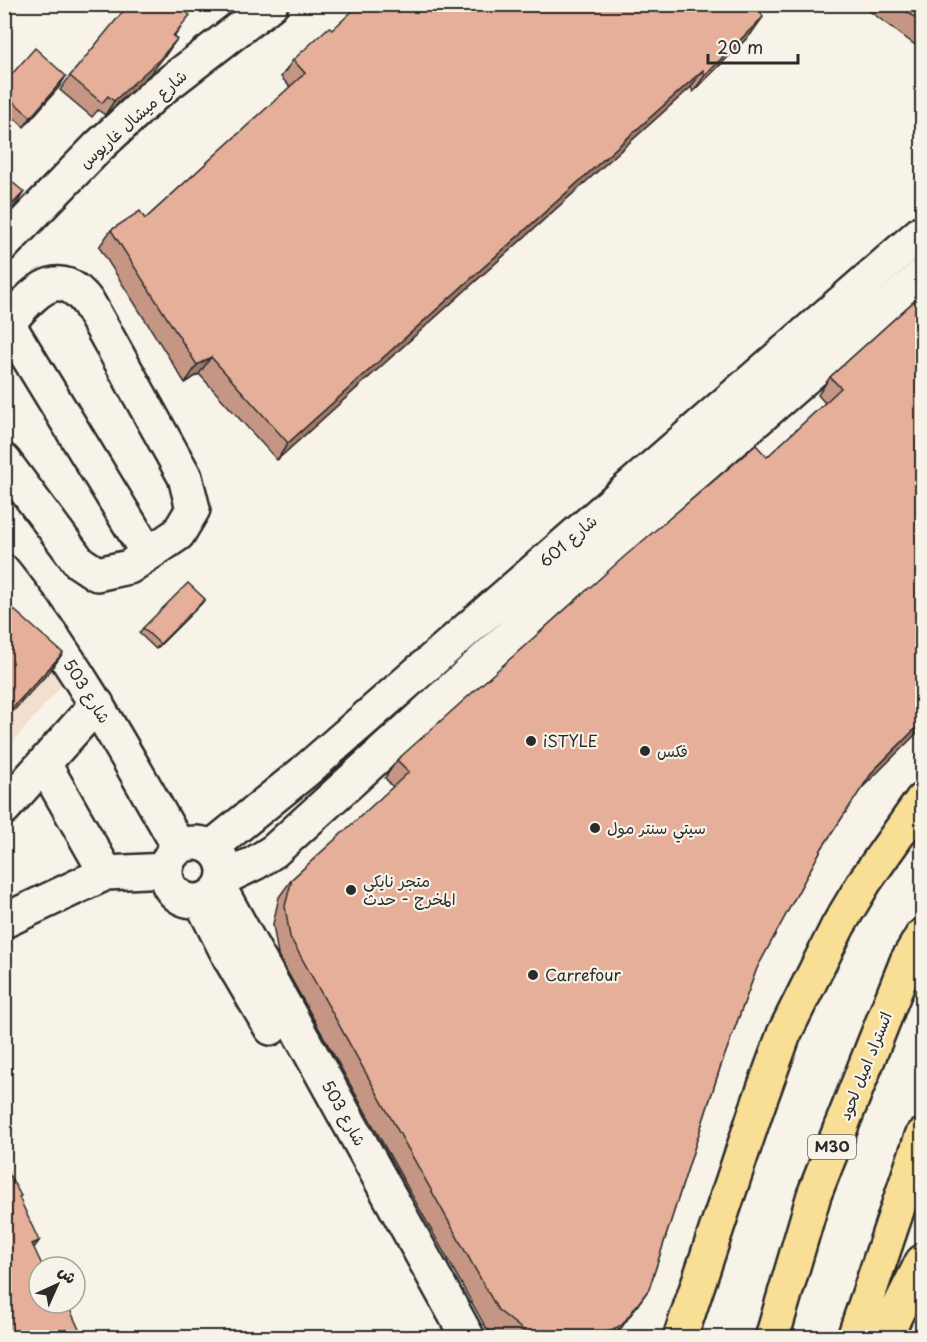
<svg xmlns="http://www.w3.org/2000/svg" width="927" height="1342" font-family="'Playpen Sans','Playpen Sans Arabic',sans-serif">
<rect width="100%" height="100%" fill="#f7f3e8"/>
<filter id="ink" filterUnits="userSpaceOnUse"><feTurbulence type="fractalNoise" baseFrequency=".0167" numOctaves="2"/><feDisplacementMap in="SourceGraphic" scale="12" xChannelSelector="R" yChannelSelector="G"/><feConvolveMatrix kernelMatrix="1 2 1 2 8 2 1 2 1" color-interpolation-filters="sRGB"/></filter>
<g filter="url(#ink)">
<path fill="#f2dfd0" d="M 5,618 L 70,676 L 5,751 Z"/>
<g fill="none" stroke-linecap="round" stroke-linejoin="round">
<g stroke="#2b2b2b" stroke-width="38">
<path id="minor" d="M 4,244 L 99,146 L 156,93 L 271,4
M 8,324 L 148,554
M 4,328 C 29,299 56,259 89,304 L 185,477 L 193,509 L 178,534 L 129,567 L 97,574 L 79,562 L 4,461
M 4,572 C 73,657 125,753 179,847
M 44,764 L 106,873
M 4,808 L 97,704
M166 872a29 29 0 1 1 58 0a29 29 0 1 1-58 0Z
M 212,847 L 303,773 L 922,232
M 224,878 L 255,863 L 274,851 L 552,598 L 922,276
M 220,889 L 468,1338
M 201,901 L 231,960 L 271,1028
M 4,921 L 106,873 L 166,870"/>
</g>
<g stroke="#2b2b2b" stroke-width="38">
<path id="highway" d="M 680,1338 L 757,1108 L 784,1034 L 838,926 L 865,881 L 922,800
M 772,1338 L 814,1195 L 907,961 L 922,936
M 854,1338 L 922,1136
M 884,1338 L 922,1262"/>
</g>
<use href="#minor" stroke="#f7f3e8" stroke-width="33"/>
<use href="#highway" stroke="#f9df96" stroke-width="33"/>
</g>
<path fill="#c59684" stroke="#2b2b2b" stroke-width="1.5" d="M 860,4 L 922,4 L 922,50 Z
M 180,29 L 174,37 L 167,53 L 151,73 L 105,115 L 98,110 L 92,117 L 60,90 L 70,76 Z
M 332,30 L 751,34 L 693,92 L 691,87 L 277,460 L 199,374 L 185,383 L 99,247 L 111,230 L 145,219 L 290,87 L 281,77 L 293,60 Z
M 4,83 L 60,86 L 24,127 L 4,109 Z
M 922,294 L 922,728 L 862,787 L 822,848 L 757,968 L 720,1068 L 649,1289 L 614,1338 L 498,1338 L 486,1328 L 278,955 L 273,924 L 279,897 L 292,879 L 393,787 L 385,778 L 397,760 L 767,457 L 825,403 L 818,395 L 830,377 Z
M 205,599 L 201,604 L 156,649 L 139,633 L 143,628 Z"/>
<path fill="#a07a6b" stroke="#2b2b2b" stroke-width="1.5" d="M 763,17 L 751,34 L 693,92 L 705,75 Z
M 177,39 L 167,53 L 151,73 L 105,115 L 114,101 Z
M 703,70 L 691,87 L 277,460 L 288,443 Z
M 66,76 L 60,86 L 24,127 L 31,117 Z
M 24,192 L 15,206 L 4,217 L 4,213 Z
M 211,357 L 199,374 L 185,383 L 197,365 Z
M 205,599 L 201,604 L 156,649 L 160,644 Z
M 63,653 L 51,670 L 4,721 L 4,717 Z
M 922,722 L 922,728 L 861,789 L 873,771 Z
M 39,1241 L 29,1255 L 32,1244 Z
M 649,1289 L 614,1338 L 593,1338 Z"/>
<path fill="#e5af99" stroke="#2b2b2b" stroke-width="1.5" d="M 129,4 L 176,4 L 190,15 L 173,36 L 177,39 L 160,59 L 114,101 L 108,96 L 102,103 L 70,76 Z
M 360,4 L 756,4 L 763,17 L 705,75 L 703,70 L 288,443 L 211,357 L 197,365 L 111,230 L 140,211 L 145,219 L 305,73 L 293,60 L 329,27 L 332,30 Z
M 897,4 L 922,4 L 922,23 Z
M 35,48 L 66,76 L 31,117 L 4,94 L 4,83 Z
M 4,175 L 24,192 L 4,213 Z
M 922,294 L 922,722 L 873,771 L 822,848 L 757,968 L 720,1068 L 649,1289 L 622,1325 L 593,1338 L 533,1338 L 498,1310 L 290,937 L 285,906 L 292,879 L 409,772 L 397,760 L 625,556 L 756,445 L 767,457 L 841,388 L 830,377 Z
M 188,583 L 205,599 L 160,644 L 143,628 Z
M 4,601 L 63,653 L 4,717 Z
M 4,1165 L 21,1196 L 19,1197 L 39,1241 L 32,1244 L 43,1267 L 39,1267 L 39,1303 L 67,1303 L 83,1338 L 4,1338 Z
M 93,1334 L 95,1338 L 85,1338 Z"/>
</g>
<g fill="#2b2b2b" stroke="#f7f3e8" stroke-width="2">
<circle cx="531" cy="741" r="6"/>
<circle cx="645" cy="751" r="6"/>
<circle cx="595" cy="828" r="6"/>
<circle cx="351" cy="890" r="6"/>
<circle cx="533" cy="975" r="6"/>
</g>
<g text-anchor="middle" stroke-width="4.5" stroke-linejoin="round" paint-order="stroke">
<rect fill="#f7f3e8" stroke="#686764" stroke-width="1.5" x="808" y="1135" width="48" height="24" rx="4.5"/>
<g font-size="15" font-weight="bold" fill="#2b2b2b">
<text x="832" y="1152">M30</text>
</g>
<g font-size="16" fill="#2b2b2b" stroke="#f7f3e8">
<text transform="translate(133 119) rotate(-42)" y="6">شارع ميشال غاريوس</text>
<text transform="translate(568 541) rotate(-41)" y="6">شارع 601</text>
<text transform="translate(87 691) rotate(58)" y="6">شارع 503</text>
<text transform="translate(865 1066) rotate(-68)" y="6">اتستراد اميل لحود</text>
<text transform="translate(344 1113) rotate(61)" y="6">شارع 503</text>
</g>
<g font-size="16" fill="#2b2b2b" stroke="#f7f3e8" text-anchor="start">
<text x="543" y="747">iSTYLE</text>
<text x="657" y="757">فكس</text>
<text x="607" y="834">سيتي سنتر مول</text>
<text x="363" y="887">متجر نايكي<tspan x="363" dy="18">المخرج - حدث</tspan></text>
<text x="545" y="981">Carrefour</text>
</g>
</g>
<rect width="927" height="1342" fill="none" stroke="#f7f3e8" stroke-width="24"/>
<rect x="12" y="12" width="903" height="1318" fill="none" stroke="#2b2b2b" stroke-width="2" filter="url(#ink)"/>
<g transform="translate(57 1285) rotate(45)"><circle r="28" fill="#f7f3e8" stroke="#a5a39c" stroke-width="1.5"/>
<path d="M0-4.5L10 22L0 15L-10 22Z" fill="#2b2b2b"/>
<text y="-9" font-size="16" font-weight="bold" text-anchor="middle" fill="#2b2b2b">ش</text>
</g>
<path d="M708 54v9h90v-9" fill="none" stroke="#2b2b2b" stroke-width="3"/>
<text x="717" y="54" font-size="18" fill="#2b2b2b" stroke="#f7f3e8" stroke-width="4.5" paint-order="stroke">20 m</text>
</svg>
